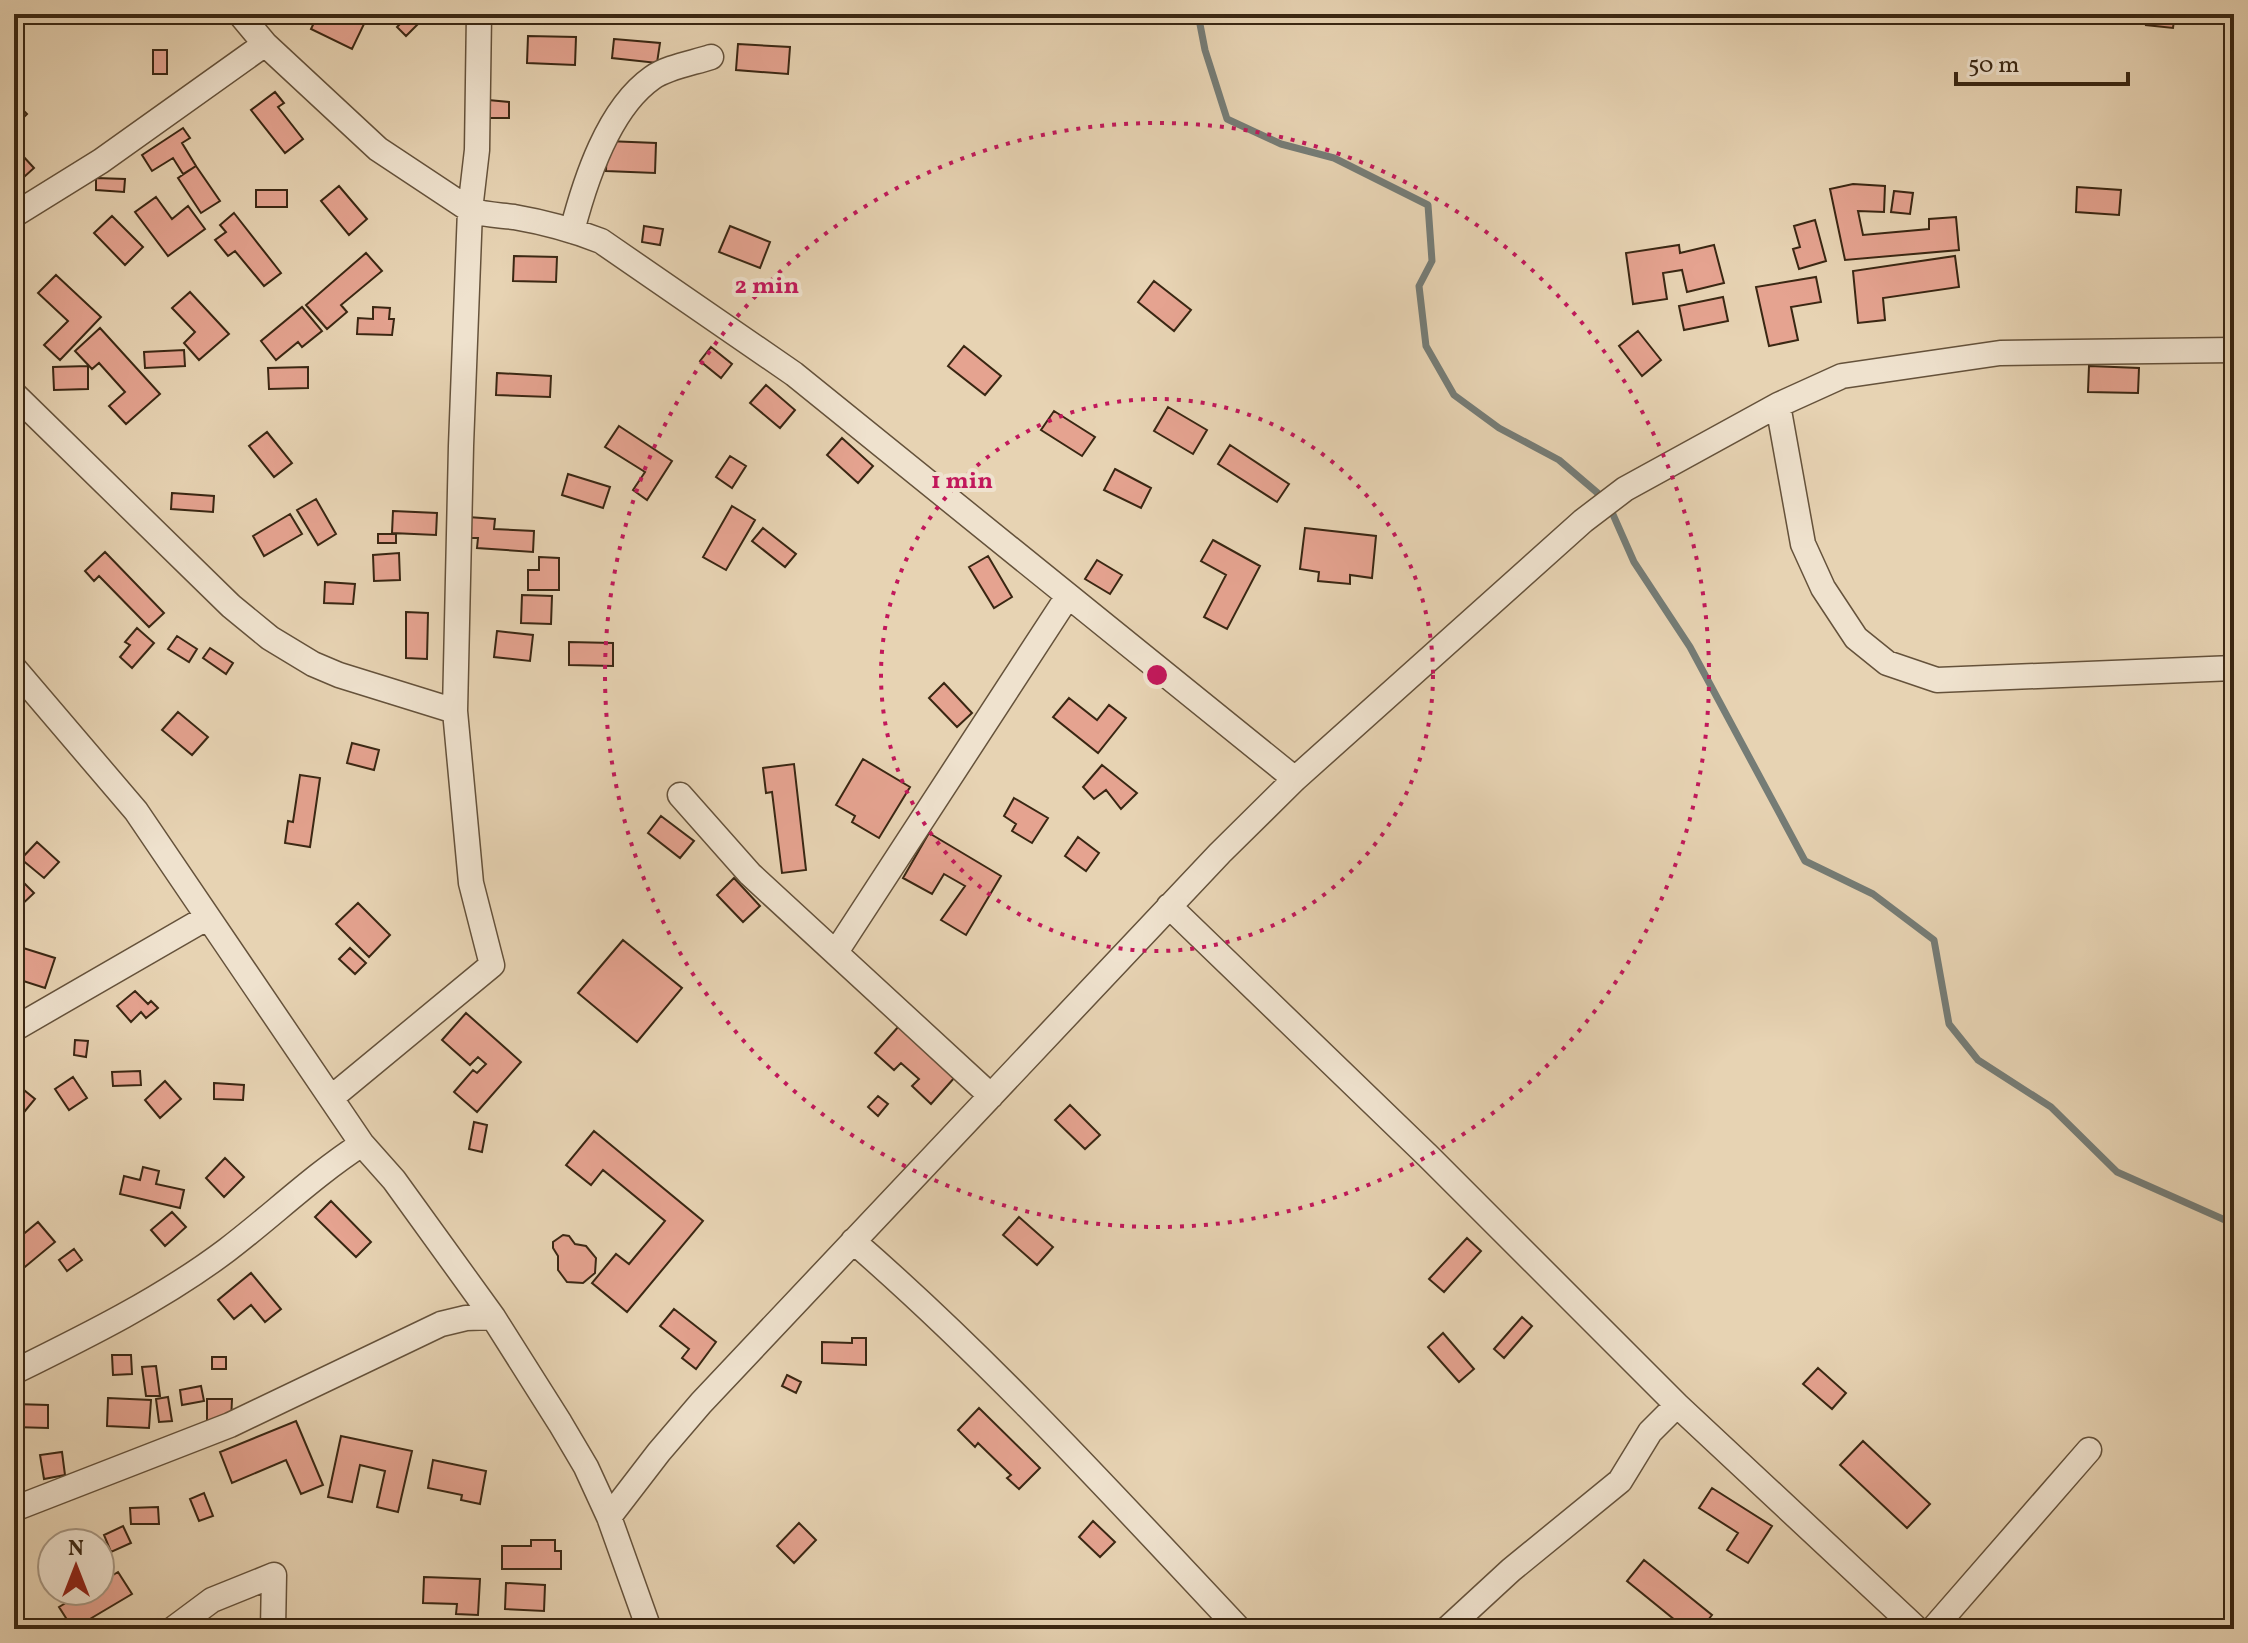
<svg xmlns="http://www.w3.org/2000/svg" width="2248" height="1643" font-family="Vollkorn,serif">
<rect width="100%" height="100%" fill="#e7d3b3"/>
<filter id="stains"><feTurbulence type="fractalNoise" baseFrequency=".0025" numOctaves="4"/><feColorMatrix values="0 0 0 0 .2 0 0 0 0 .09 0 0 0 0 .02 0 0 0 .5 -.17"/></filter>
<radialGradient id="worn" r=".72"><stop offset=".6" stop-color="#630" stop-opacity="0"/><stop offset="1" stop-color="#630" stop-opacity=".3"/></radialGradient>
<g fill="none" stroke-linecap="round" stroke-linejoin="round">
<path stroke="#757c76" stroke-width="7" d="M 1198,14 L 1205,50 L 1227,119 L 1281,144 L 1334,158 L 1428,205 L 1432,261 L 1419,286 L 1426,346 L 1454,395 L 1499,428 L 1559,460 L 1607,501 L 1634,562 L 1690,647 L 1805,861 L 1873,894 L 1934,940 L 1949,1024 L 1978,1060 L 2051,1107 L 2117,1172 L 2234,1224"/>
</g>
<path fill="#e5a390" stroke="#3a2713" stroke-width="2" d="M 318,14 L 342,14 L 364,24 L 352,49 L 311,29 Z
M 410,14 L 422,14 L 425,17 L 406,36 L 397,27 Z
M 2050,14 L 2076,14 L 2075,23 L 2049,20 Z
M 2148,14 L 2175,14 L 2173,28 L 2146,25 Z
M 528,36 L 576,37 L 575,65 L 527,63 Z
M 614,39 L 660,43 L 657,63 L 612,58 Z
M 738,44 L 790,47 L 788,74 L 736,70 Z
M 153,50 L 167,50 L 167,74 L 153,74 Z
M 275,92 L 284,103 L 278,107 L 303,139 L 285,153 L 251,110 Z
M 488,100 L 509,102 L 509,118 L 487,118 Z
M 14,101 L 27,114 L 14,127 Z
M 183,128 L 190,138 L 182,143 L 196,166 L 183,174 L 173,158 L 152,171 L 142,155 Z
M 607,141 L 656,143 L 655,173 L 606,171 Z
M 22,155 L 34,168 L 14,186 L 14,162 Z
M 196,166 L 220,201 L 201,213 L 178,178 Z
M 96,178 L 125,179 L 124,192 L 96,190 Z
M 1853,184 L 1885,186 L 1884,212 L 1858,211 L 1863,235 L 1929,229 L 1929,219 L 1956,217 L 1959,250 L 1845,260 L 1830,189 Z
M 339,186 L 367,219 L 349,235 L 321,201 Z
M 2077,187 L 2121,190 L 2119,215 L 2076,212 Z
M 256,190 L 287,190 L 287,207 L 256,207 Z
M 1894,191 L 1913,193 L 1910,214 L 1891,212 Z
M 156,197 L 172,219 L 188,206 L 205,229 L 168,256 L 135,212 Z
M 234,213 L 281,273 L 264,286 L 235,251 L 228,256 L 215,240 L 226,232 L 220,225 Z
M 112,216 L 143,247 L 125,265 L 94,233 Z
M 1815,220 L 1826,261 L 1799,269 L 1793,249 L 1800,247 L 1794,226 Z
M 644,226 L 663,229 L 660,245 L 642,242 Z
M 730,226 L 770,242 L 760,268 L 719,252 Z
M 1679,245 L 1680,253 L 1714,245 L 1724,283 L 1687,292 L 1682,270 L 1663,273 L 1667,299 L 1633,304 L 1626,253 Z
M 366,253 L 382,271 L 341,305 L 347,312 L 327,329 L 306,305 Z
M 514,256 L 557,257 L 556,282 L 513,281 Z
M 1955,256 L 1959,287 L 1883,298 L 1885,320 L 1858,323 L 1853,271 Z
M 56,275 L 101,317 L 60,360 L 44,345 L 68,321 L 38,293 Z
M 1816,277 L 1821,302 L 1791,307 L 1798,340 L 1769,346 L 1756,287 Z
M 1154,281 L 1191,310 L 1174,331 L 1138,302 Z
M 190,292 L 229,334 L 199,360 L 184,343 L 195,332 L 172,308 Z
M 1723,297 L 1728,321 L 1684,330 L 1679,306 Z
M 302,307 L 322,331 L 302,347 L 298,342 L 276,360 L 261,341 Z
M 373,307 L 390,308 L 389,319 L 394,319 L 392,335 L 357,334 L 358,318 L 373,319 Z
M 100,328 L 160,394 L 126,424 L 109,406 L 125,392 L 99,363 L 92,369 L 75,351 Z
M 1638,331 L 1661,360 L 1642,376 L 1619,346 Z
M 964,346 L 1001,376 L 985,395 L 948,366 Z
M 711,347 L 732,364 L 721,378 L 700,361 Z
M 184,350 L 185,366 L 145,368 L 144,352 Z
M 88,366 L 88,389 L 54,390 L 53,367 Z
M 2089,366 L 2139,368 L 2138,393 L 2088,392 Z
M 308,367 L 308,388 L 269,389 L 268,368 Z
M 497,373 L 551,376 L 550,397 L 496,395 Z
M 766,385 L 795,410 L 780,428 L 750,403 Z
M 1168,407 L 1207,430 L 1193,454 L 1154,431 Z
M 1054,411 L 1095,437 L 1082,456 L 1041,430 Z
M 619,426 L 672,461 L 647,500 L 633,490 L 645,472 L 605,447 Z
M 267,432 L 292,463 L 274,477 L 249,446 Z
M 842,438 L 873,466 L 858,483 L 827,455 Z
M 1230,445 L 1289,484 L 1277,502 L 1218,464 Z
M 730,456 L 746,466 L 732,488 L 716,477 Z
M 1115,469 L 1151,488 L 1141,508 L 1104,490 Z
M 568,474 L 610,487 L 603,508 L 562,495 Z
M 172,493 L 214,496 L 213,512 L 171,509 Z
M 316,499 L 336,534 L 318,545 L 297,510 Z
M 732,506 L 755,520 L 726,570 L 703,557 Z
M 393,511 L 437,513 L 436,535 L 392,533 Z
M 290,514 L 302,534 L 264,556 L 253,536 Z
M 468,517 L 495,519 L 494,529 L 534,531 L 533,552 L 477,548 L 478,538 L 467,538 Z
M 763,528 L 796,554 L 785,567 L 752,541 Z
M 1305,528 L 1376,536 L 1372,578 L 1350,575 L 1350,584 L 1318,581 L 1319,572 L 1300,569 Z
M 378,534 L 396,534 L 396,543 L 378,543 Z
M 1213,540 L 1260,566 L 1227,629 L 1204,617 L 1226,575 L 1201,561 Z
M 105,552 L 164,613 L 149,627 L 99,576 L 94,581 L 85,571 Z
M 399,553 L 400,580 L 374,581 L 373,555 Z
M 988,556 L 1012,597 L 994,608 L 969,567 Z
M 539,557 L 559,558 L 559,590 L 528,590 L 528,570 L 539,570 Z
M 1097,560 L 1122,575 L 1110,594 L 1085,579 Z
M 325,582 L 355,584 L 353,604 L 324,603 Z
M 522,595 L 552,596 L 551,624 L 521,623 Z
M 406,612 L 428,613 L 427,659 L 406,658 Z
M 137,628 L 154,643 L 132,668 L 120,657 L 130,645 L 125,642 Z
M 497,631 L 533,635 L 530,661 L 494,657 Z
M 177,636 L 197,649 L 189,662 L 168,649 Z
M 569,642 L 613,643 L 613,666 L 569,665 Z
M 210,648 L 233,663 L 226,674 L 203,658 Z
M 944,683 L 972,713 L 957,727 L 929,698 Z
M 1069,698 L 1097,720 L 1109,705 L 1126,718 L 1098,753 L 1053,717 Z
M 178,712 L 208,737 L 192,755 L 162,730 Z
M 352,743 L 379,750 L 374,770 L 347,763 Z
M 863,759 L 910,787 L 879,838 L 852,822 L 855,816 L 836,805 Z
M 794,764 L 806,870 L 782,873 L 772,792 L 766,793 L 763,768 Z
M 1102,765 L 1137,793 L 1121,809 L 1106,790 L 1094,799 L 1083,787 Z
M 300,775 L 320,778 L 310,847 L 285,843 L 288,821 L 293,822 Z
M 1014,798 L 1048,818 L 1032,843 L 1012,831 L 1016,824 L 1004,816 Z
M 661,816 L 694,841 L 680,858 L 648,833 Z
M 929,833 L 1001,876 L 966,935 L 941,920 L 965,886 L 944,874 L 932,894 L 903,878 Z
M 1078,837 L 1099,853 L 1086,871 L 1065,856 Z
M 37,842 L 59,862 L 44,878 L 21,859 Z
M 14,873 L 34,893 L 14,912 Z
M 734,878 L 760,906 L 743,922 L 717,895 Z
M 358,903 L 390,935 L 369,957 L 336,924 Z
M 623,940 L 682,988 L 637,1042 L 578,993 Z
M 20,947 L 55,958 L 45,988 L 14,978 L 14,966 Z
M 350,948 L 366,963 L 355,974 L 339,959 Z
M 135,991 L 148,1004 L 151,1001 L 158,1008 L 146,1018 L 141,1012 L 131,1022 L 117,1006 Z
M 466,1013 L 521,1062 L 477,1112 L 454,1092 L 473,1070 L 477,1073 L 486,1064 L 478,1057 L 470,1065 L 442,1040 Z
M 899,1026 L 955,1077 L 931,1104 L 912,1086 L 919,1079 L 901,1063 L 894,1070 L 875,1053 Z
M 75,1040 L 88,1041 L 86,1057 L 74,1055 Z
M 140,1071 L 141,1085 L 113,1086 L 112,1072 Z
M 73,1077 L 87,1098 L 69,1110 L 55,1089 Z
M 165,1081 L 181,1099 L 160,1118 L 145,1100 Z
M 14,1082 L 35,1099 L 25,1111 L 14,1102 Z
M 214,1083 L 244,1085 L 243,1100 L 214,1099 Z
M 878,1096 L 888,1104 L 878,1116 L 868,1107 Z
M 1070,1105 L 1100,1135 L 1085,1149 L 1055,1120 Z
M 474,1122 L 487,1125 L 482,1152 L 469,1149 Z
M 594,1131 L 703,1221 L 627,1312 L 592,1283 L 616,1254 L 629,1264 L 665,1221 L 603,1170 L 591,1185 L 566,1165 Z
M 225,1158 L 244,1177 L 224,1197 L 206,1178 Z
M 143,1167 L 159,1171 L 156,1184 L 184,1190 L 180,1208 L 120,1194 L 124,1176 L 140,1180 Z
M 331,1201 L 371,1242 L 356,1257 L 315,1217 Z
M 172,1212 L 186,1227 L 165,1246 L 151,1230 Z
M 1019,1217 L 1053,1247 L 1037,1265 L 1003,1235 Z
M 38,1222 L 55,1242 L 20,1271 L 14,1265 L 14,1242 Z
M 563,1235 L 569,1236 L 575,1244 L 586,1246 L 596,1258 L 595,1273 L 583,1283 L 567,1282 L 558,1270 L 558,1256 L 553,1248 L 553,1242 Z
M 1467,1238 L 1481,1251 L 1444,1292 L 1429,1279 Z
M 74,1249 L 82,1260 L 67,1271 L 59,1260 Z
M 251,1273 L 281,1309 L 265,1322 L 251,1305 L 234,1319 L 218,1300 Z
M 674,1309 L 716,1342 L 696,1369 L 682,1358 L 689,1349 L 660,1326 Z
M 1522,1317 L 1532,1326 L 1504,1358 L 1494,1349 Z
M 1443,1333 L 1474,1369 L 1459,1382 L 1428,1347 Z
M 852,1338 L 866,1338 L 866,1365 L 822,1363 L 822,1342 L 852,1343 Z
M 112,1355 L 131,1355 L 132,1374 L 113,1375 Z
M 212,1357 L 226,1357 L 226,1369 L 212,1369 Z
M 156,1366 L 160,1396 L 146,1396 L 142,1367 Z
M 1818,1368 L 1846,1393 L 1832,1409 L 1803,1384 Z
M 787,1375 L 801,1382 L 796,1393 L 782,1386 Z
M 201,1386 L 204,1401 L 182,1405 L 180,1390 Z
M 168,1397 L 172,1421 L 159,1422 L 156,1399 Z
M 108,1398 L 151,1400 L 149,1428 L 107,1426 Z
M 207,1399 L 232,1399 L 231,1421 L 207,1420 Z
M 14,1404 L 48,1405 L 48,1428 L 14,1427 Z
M 979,1408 L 1040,1468 L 1019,1489 L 1007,1478 L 1011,1475 L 978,1443 L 975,1447 L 958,1430 Z
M 296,1421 L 323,1485 L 301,1494 L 286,1460 L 232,1483 L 220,1452 Z
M 341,1436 L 412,1451 L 398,1512 L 377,1507 L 385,1471 L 360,1465 L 352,1502 L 328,1497 Z
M 1863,1441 L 1930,1504 L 1907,1528 L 1840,1465 Z
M 62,1452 L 65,1475 L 44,1479 L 40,1455 Z
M 433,1460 L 486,1471 L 480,1504 L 461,1500 L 462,1495 L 428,1488 Z
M 1712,1488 L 1772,1526 L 1748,1563 L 1727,1550 L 1738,1533 L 1699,1508 Z
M 204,1493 L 213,1516 L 199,1521 L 190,1499 Z
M 158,1507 L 159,1524 L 131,1524 L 130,1508 Z
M 1093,1521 L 1115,1542 L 1100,1557 L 1079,1537 Z
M 799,1523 L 816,1540 L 794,1563 L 777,1546 Z
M 123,1526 L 131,1543 L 111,1552 L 104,1535 Z
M 531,1540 L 555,1540 L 555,1551 L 561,1551 L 561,1569 L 502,1569 L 502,1546 L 531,1546 Z
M 1644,1560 L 1712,1615 L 1701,1629 L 1686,1629 L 1627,1581 Z
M 118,1572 L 132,1594 L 73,1629 L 59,1607 L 86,1591 L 100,1591 L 100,1583 Z
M 424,1577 L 480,1579 L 478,1615 L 456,1614 L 457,1604 L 423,1603 Z
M 506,1583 L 545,1585 L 544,1611 L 505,1609 Z"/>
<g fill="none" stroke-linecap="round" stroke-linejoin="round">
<g stroke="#65523b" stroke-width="27">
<path id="minor" d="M 240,14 L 265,44 L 378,149 L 470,210 C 485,215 498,215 514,217 C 543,222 573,230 601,241 L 794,374 L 1295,779
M 14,215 L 101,161 L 265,44
M 572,231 C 585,181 608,109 652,78 C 667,67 693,63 711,57
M 14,394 L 231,606 L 270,638 L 313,664 L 339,675 L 455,711
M 1778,405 L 1803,544 L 1823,588 L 1856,638 L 1887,663 L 1937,680 L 2234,668
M 14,668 L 136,811 L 362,1144 L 394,1180 L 493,1317 L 560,1423 L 586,1467 L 609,1517 L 649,1629
M 680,795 L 750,874 L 991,1096
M 1169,906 L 1428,1156 L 1677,1405 L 1917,1629
M 836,952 L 1068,596
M 14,1029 L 208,917
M 331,1098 L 492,965 L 471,883 L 455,711 L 461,446 L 470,210 L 477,150 L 479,14
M 853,1241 C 991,1361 1114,1496 1239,1629
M 14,1372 C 87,1336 162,1299 227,1250 C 273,1215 314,1175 362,1144
M 14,1509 L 230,1425 L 441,1324 L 466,1318 L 493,1317
M 609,1517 L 659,1452 L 701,1403 L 1220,853 L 1295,779 L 1583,521 L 1625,489 L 1778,405 L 1842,376 L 2000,353 L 2234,350
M 173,1629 L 212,1600 L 274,1575 L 273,1629
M 1447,1629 L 1511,1570 L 1620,1481 L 1650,1432 L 1677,1405
M 1933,1629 L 2089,1450"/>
</g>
<use href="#minor" stroke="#efe2ce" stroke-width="24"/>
</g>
<g fill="none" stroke="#c2185b" stroke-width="4" stroke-dasharray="4 8">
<circle cx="1157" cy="675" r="276"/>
<circle cx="1157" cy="675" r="552"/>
</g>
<circle cx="1157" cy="675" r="12" fill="#c2185b" stroke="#efe2ce" stroke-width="4"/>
<g font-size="24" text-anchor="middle" font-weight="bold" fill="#c2185b" stroke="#efe2ce" stroke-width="8" stroke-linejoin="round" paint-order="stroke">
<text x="767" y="293">2 min</text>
<text x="962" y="488">1 min</text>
</g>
<rect width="2248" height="1643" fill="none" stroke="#e7d3b3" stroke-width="48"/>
<rect x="16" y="16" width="2216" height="1611" fill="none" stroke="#3a2713" stroke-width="4"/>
<rect x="24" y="24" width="2200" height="1595" fill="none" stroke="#3a2713" stroke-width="2"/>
<g transform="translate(76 1567)"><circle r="38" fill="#efe2ce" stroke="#a79783" stroke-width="2"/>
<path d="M0-6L14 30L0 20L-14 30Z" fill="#8f2418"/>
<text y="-12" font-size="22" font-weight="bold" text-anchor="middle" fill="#3a2713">N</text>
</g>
<path d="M1956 72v12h172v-12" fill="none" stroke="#3a2713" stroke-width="4"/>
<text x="1968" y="72" font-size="24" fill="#3a2713" stroke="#efe2ce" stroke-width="6" paint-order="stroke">50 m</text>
<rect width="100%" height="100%" filter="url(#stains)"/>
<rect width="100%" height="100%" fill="url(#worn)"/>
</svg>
